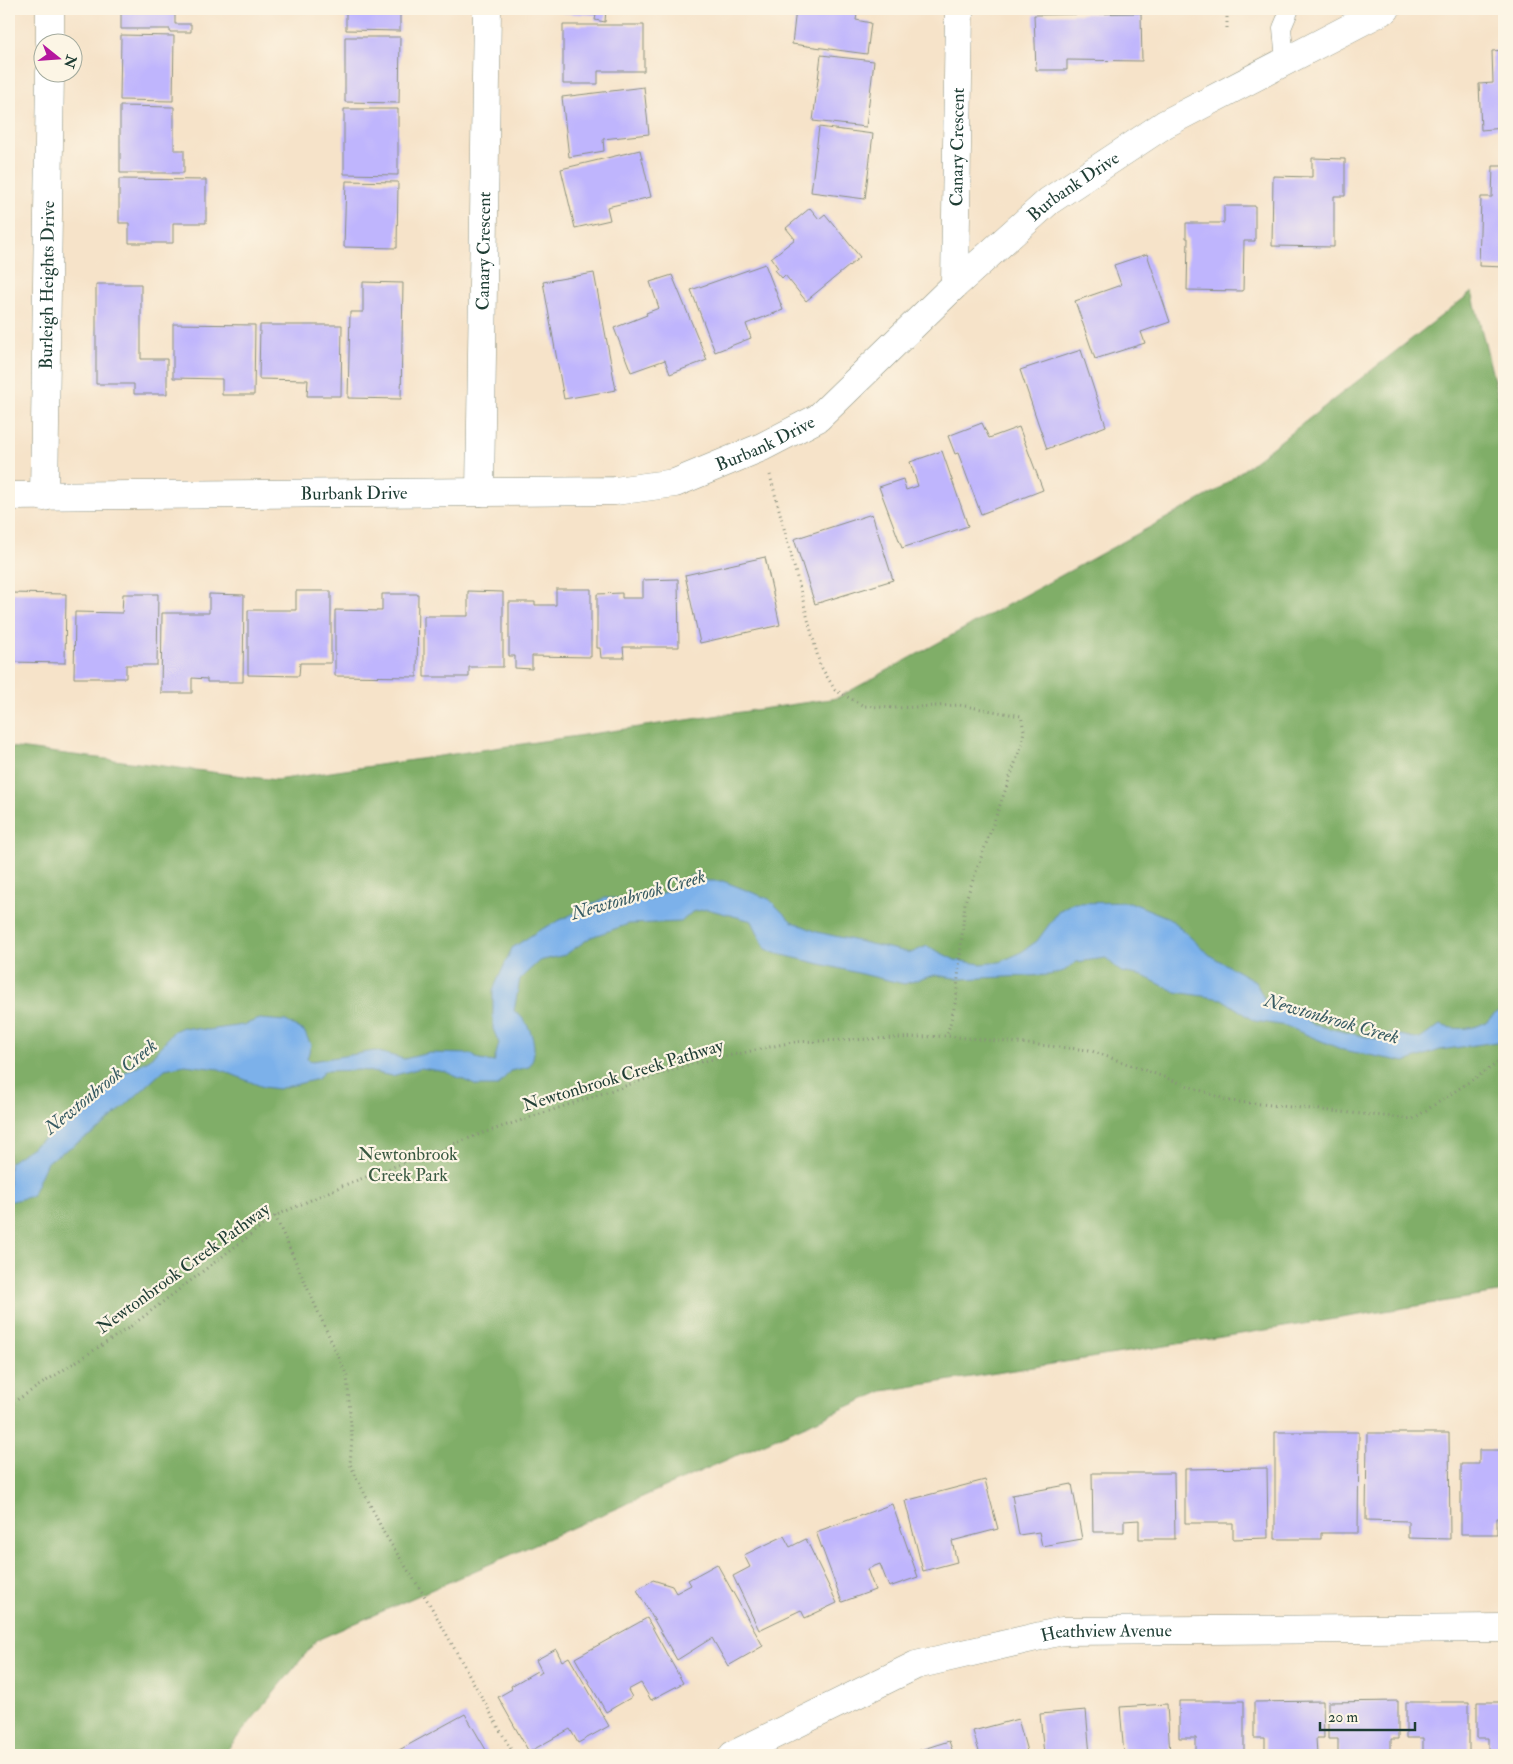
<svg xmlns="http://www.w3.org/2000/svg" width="1513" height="1764" font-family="'IM FELL Double Pica',serif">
<rect width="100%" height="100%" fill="#fcf5e5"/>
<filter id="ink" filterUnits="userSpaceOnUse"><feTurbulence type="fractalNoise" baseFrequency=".02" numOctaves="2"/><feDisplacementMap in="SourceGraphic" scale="10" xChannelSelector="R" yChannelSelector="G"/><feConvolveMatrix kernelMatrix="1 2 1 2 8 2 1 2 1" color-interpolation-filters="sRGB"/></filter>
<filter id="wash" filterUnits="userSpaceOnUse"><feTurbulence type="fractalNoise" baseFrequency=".0096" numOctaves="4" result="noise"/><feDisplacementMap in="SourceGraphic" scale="20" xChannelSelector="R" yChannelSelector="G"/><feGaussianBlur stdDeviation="1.12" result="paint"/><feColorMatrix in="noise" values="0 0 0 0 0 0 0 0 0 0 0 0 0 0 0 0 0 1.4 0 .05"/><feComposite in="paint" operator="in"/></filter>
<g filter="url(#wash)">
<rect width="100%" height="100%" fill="#f6e3c9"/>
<path fill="#80ae67" stroke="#50764e" d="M 1472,292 L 1504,420 L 1504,1292 L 883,1391 L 317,1640 L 223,1755 L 9,1755 L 9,747 L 276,780 L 837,698 L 1216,491 Z"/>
<path fill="#7bb1ea" stroke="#4d778f" d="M 693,875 L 708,881 L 723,881 L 769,899 L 791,921 L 817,932 L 911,953 L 927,946 L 955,960 L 981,964 L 1000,962 L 1020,953 L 1037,941 L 1059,911 L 1072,903 L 1130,902 L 1169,918 L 1211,956 L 1255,981 L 1267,1004 L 1293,1010 L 1314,1025 L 1376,1039 L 1390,1033 L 1420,1039 L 1440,1025 C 1453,1030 1472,1030 1484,1023 C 1491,1019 1495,1011 1504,1010 L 1504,1039 L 1496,1042 L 1440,1050 L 1405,1062 L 1343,1050 L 1286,1026 L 1255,1021 L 1222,999 L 1176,992 L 1143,976 L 1121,972 L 1106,958 L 1076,962 L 1064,971 L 1049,975 L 961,979 L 935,975 L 904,984 L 774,953 L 765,948 L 752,921 L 707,909 L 692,912 L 681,922 L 629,924 L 591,937 L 565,955 L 539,961 L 520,979 L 514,1011 C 526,1018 535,1036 534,1052 C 534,1057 531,1063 529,1067 L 510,1071 L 498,1086 L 477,1086 L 446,1072 L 421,1068 L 392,1076 L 361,1070 L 324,1071 L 318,1079 L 278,1089 L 263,1087 L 219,1069 L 185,1065 L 165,1069 L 101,1128 L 47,1162 L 32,1196 L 9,1202 L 9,1163 L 67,1123 L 119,1076 L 150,1059 L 174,1031 L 183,1027 L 208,1030 L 243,1025 L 260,1019 L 286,1021 L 304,1031 L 311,1045 L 307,1059 L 312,1061 L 375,1051 L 404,1059 L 429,1053 L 471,1054 L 479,1060 L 494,1062 L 499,1043 L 493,1029 L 493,990 L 512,948 L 538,931 L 605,898 L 651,900 Z"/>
<g id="blocks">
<path fill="#bfb5fd" d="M 121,9 L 175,9 L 175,24 L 191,24 L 191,32 L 170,32 L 170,29 L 121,29 Z
M 346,9 L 400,9 L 400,31 L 346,30 Z
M 564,9 L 606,9 L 605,22 L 595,20 L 596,15 L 563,13 Z
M 796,9 L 858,9 L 856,20 L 871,23 L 867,54 L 792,44 Z
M 1141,13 L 1142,61 L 1067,60 L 1067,70 L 1036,70 L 1034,15 Z
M 563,25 L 644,25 L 644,71 L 598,71 L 598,84 L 563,84 Z
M 121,35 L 174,36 L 173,101 L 120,100 Z
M 345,37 L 400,37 L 399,103 L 345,102 Z
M 1504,50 L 1504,128 L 1481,130 L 1479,84 L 1493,83 L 1492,51 Z
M 821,55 L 874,61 L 866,127 L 813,121 Z
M 644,87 L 649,134 L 603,139 L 604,151 L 569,157 L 562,97 Z
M 120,106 L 174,107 L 174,150 L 184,150 L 184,173 L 120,173 Z
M 344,109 L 398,109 L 398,175 L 344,174 Z
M 819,127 L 873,134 L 865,199 L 811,192 Z
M 640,150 L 651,197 L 607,207 L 610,220 L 575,228 L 561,169 Z
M 1312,158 L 1345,159 L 1345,196 L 1334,196 L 1334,247 L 1272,246 L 1273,176 L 1312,177 Z
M 1493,166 L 1504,166 L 1504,267 L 1479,266 L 1481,197 L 1492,197 Z
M 119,179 L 206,180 L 206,223 L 173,223 L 173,243 L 129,243 L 129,223 L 119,223 Z
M 346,181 L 398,182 L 397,248 L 344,247 Z
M 1224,206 L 1255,206 L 1255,241 L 1244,241 L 1243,291 L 1187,290 L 1188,238 L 1186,238 L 1186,223 L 1224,223 Z
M 810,208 L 819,219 L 825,214 L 860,257 L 806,301 L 785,275 L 782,278 L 775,270 L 778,268 L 771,258 L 795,239 L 786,228 Z
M 1147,254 L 1170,322 L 1141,332 L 1145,343 L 1095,359 L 1075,301 L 1121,285 L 1114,265 Z
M 765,264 L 783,310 L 746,324 L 751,338 L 715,352 L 691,290 Z
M 594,273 L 616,390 L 564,399 L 543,282 Z
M 672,275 L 707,360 L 670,374 L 665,360 L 631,372 L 614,328 L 647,315 L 646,313 L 659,308 L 650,282 Z
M 363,282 L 403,283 L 401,399 L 348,398 L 350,312 L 363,312 Z
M 96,284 L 141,284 L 141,359 L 167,359 L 167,394 L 134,394 L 134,384 L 96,384 Z
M 173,324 L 255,325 L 254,395 L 222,395 L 222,379 L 173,378 Z
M 260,325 L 342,325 L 341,396 L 307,396 L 308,380 L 259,379 Z
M 1081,350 L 1106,426 L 1047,449 L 1020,370 Z
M 982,423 L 989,438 L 1019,427 L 1043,490 L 981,514 L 958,453 L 955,454 L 948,436 Z
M 942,451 L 968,526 L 902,548 L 879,487 L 903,479 L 906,490 L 918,486 L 910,462 Z
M 872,514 L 893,580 L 815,604 L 794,539 Z
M 765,557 L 780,625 L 700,643 L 685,575 Z
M 678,579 L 679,647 L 623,647 L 624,658 L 601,658 L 600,648 L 597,648 L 597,594 L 622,593 L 622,598 L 643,598 L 643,580 Z
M 556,589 L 591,589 L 591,657 L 532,656 L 532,669 L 515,668 L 515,656 L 509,656 L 509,602 L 535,602 L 535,605 L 556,605 Z
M 296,591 L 331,591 L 331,663 L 300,663 L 299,676 L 248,675 L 248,610 L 296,610 Z
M 468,591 L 503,592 L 503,667 L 469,667 L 469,677 L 424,677 L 424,616 L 468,616 Z
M 9,593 L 66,594 L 65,663 L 9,662 Z
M 123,594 L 158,594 L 157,665 L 126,665 L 126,678 L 74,678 L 75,612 L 122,613 Z
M 209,594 L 244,595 L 243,682 L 207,682 L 207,679 L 192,678 L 192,693 L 161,693 L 162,613 L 209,613 Z
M 382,594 L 418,594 L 417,677 L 335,676 L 335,610 L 382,611 Z
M 1275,1432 L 1359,1432 L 1358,1533 L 1321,1533 L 1321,1539 L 1275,1539 Z
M 1367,1433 L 1449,1433 L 1450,1539 L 1408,1538 L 1408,1521 L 1366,1520 Z
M 1479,1450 L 1504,1450 L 1504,1518 L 1497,1518 L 1497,1534 L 1461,1534 L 1461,1464 L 1479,1464 Z
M 1267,1468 L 1268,1538 L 1233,1539 L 1233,1523 L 1185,1523 L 1185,1469 Z
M 1092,1473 L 1174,1473 L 1175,1539 L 1139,1539 L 1139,1520 L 1124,1521 L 1124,1532 L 1093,1532 Z
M 985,1480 L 998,1529 L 952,1541 L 957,1562 L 923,1571 L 905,1501 Z
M 1072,1484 L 1082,1539 L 1042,1546 L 1039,1532 L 1019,1535 L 1012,1495 Z
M 892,1504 L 918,1577 L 889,1587 L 880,1564 L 867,1569 L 875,1590 L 842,1602 L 816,1532 Z
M 784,1536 L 790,1547 L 806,1539 L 837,1603 L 805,1618 L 801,1610 L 759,1630 L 733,1576 L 750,1567 L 744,1555 Z
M 717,1564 L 763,1646 L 728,1666 L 712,1638 L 677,1660 L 637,1590 L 653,1580 L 672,1586 L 676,1593 L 691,1585 L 688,1580 Z
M 647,1618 L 683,1683 L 651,1700 L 641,1683 L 628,1690 L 632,1697 L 606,1712 L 575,1658 Z
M 556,1649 L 562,1661 L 569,1657 L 609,1726 L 578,1743 L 570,1729 L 529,1752 L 498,1697 L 512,1689 L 511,1686 L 537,1671 L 538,1675 L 542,1672 L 536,1660 Z
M 1179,1701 L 1244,1701 L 1244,1755 L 1196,1755 L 1196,1738 L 1179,1738 Z
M 1323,1701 L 1324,1738 L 1316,1738 L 1317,1755 L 1265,1755 L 1265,1738 L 1254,1738 L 1254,1702 Z
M 1398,1701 L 1398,1739 L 1391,1739 L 1391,1755 L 1338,1755 L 1338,1739 L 1328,1739 L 1328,1702 Z
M 1406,1702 L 1469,1702 L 1469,1755 L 1423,1755 L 1423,1738 L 1406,1738 Z
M 1477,1702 L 1504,1702 L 1504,1755 L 1488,1755 L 1488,1738 L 1477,1738 Z
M 1167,1704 L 1170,1755 L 1124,1755 L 1120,1707 Z
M 1086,1710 L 1090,1755 L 1044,1755 L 1040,1714 Z
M 465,1714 L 489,1755 L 390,1755 Z
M 1018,1719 L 1028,1755 L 980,1755 L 973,1731 Z
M 949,1741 L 954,1755 L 906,1755 L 917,1751 Z"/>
</g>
</g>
<g filter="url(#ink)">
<use href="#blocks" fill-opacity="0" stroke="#8a907e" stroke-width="1"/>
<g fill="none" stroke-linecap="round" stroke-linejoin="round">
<g stroke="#8a907e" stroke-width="19">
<path id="lane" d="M 1285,61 L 1282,28 L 1290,9"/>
</g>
<g stroke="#8a907e" stroke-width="29">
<g id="street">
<path d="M 50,42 L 50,9"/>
<path id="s1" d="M 955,285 L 959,9"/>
<path id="s2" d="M 480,492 L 487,9"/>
<path id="s3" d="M 9,496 L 615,491 L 675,483 L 762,447 L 818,418 L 955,285 L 1049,201 L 1165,124 L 1386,9"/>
<path id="s4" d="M 44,497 L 50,72"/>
<path id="s5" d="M 733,1755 L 916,1665 L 1062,1631 L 1504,1628"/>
</g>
</g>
<path stroke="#8a907e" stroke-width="3" stroke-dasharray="1 4" stroke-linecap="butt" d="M 1227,28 L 1227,9
M 770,475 L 820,665 L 835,690 L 864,706 L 894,708 L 959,705 L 1021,716 L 1024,730 L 1022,744 L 965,902 L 956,1000 L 947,1036
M 275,1216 L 347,1376 L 352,1438 L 350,1464 L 384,1533 L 429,1603 L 514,1755
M 9,1405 L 130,1327 L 275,1216 L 342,1186 L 483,1133 L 691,1064 L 793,1042 L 947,1036 L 1089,1050 L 1230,1101 L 1413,1119 L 1504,1059"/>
<use href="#lane" stroke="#fff" stroke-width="18"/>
<use href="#street" stroke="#fff" stroke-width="28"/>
</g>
</g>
<g text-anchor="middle" stroke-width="4.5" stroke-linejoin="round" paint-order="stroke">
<g font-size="18" fill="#1f3d34" stroke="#fcf5e5">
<text dy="6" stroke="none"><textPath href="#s1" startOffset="138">Canary Crescent</textPath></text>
<text dy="6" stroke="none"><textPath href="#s3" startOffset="1169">Burbank Drive</textPath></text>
<text dy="6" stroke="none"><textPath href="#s2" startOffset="241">Canary Crescent</textPath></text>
<text dy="6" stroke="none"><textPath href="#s4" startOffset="212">Burleigh Heights Drive</textPath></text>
<text dy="6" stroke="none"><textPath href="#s3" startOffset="765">Burbank Drive</textPath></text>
<text dy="6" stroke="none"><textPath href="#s3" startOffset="345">Burbank Drive</textPath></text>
<text transform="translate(623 1075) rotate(-17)" y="6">Newtonbrook Creek Pathway</text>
<text transform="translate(183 1268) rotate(-36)" y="6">Newtonbrook Creek Pathway</text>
<text dy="6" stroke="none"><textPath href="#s5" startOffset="398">Heathview Avenue</textPath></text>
</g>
<g font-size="18" fill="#395941" stroke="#fcf5e5">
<text x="408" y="1160">Newtonbrook<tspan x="408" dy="21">Creek Park</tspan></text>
</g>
<g font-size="19" font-style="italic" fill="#365a62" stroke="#fcf5e5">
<text transform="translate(638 894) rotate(-16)" y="7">Newtonbrook Creek</text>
<text transform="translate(1332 1018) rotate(16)" y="7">Newtonbrook Creek</text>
<text transform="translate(100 1086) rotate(-39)" y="7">Newtonbrook Creek</text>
</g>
</g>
<rect width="1513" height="1764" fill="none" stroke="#fcf5e5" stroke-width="30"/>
<g transform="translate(58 58) rotate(107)"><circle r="24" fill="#fcf5e5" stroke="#a4ab9e"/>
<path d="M0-4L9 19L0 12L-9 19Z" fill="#b5179e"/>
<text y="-8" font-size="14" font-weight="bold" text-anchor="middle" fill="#1f3d34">N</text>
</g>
<path d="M1320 1722v8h95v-8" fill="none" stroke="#1f3d34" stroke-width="2.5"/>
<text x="1328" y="1722" font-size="15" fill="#1f3d34" stroke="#fcf5e5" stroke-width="4" paint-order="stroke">20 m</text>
</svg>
